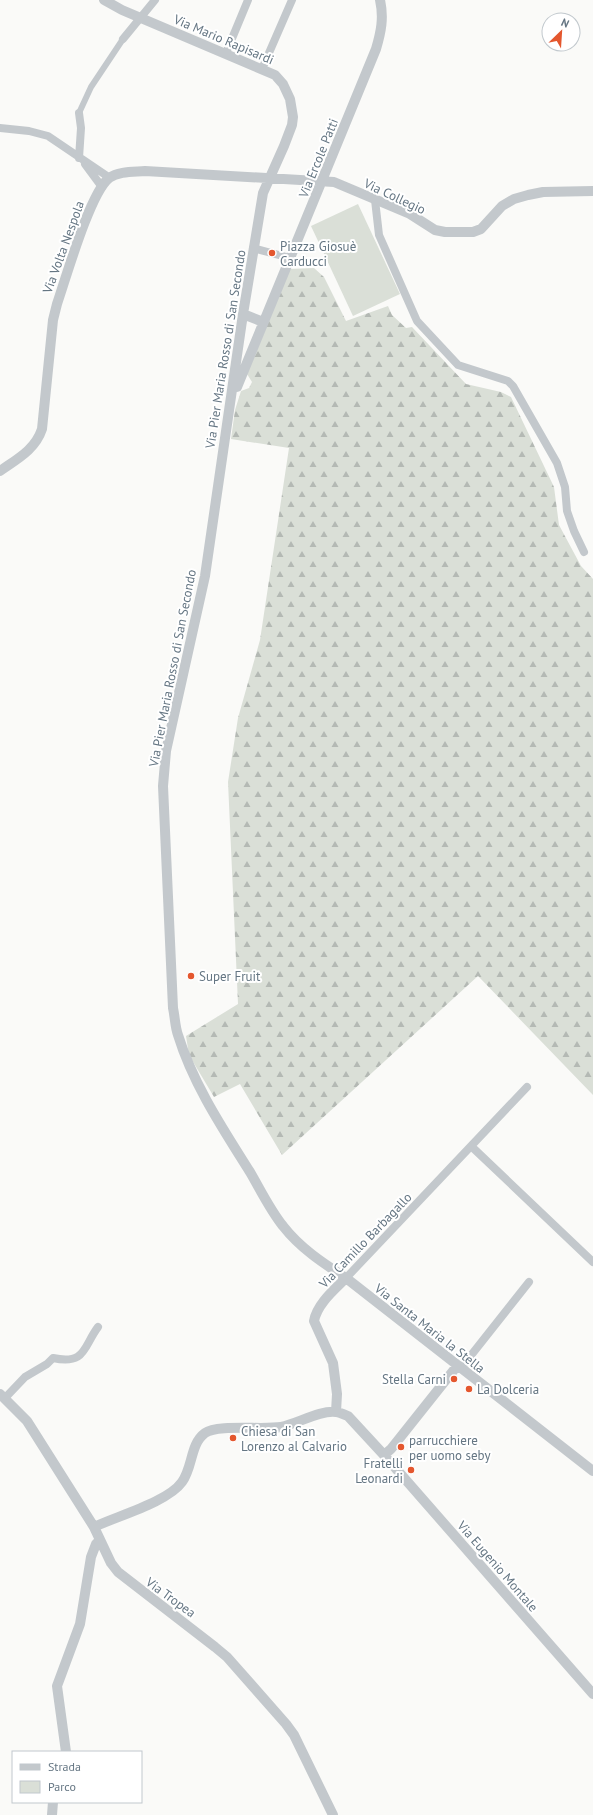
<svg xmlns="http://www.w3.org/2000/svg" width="593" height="1815" font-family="'PT Sans',sans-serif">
<defs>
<pattern id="forest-firs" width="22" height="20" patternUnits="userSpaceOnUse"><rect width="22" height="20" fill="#dadfd7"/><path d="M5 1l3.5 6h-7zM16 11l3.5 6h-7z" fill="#b4b9b4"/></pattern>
</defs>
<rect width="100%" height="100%" fill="#fafaf8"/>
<path fill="#dadfd7" d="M 358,204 L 400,294 L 353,316 L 311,226 Z"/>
<path fill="url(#forest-firs)" d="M 314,268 L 324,277 L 346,321 L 388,306 L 392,315 L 406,328 L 412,327 L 466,384 L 501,392 L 511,397 L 554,487 L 559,525 L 581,566 L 593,579 L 593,1095 L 478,976 L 282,1155 L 240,1084 L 214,1097 L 189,1055 L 186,1036 L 238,1004 L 228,782 L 238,718 L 260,640 L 289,448 L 231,439 L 235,410 L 241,391 L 249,388 L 252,382 L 247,374 L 290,269 Z"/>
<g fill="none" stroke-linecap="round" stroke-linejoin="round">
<path stroke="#c3c8cc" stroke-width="6" d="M 79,113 L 91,87 L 123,39"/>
<path stroke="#c3c8cc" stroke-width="8" d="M 123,39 L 155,0
M 226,53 L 248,0
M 262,69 L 292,0
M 79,113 L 81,128 L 79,158
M 0,128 L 29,131 L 48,136 L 110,178
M 85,164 L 102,187
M 375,200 L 379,235 L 417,321 L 458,365 L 508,381 L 513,386 L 557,463 L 565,487 L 567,511 L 574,531 L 584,552
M 253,248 L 290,258
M 471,1146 L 593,1262
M 346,1278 L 527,1087
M 461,1368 L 529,1282
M 5,1398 L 25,1377 L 47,1364 L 53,1358 C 86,1365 83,1347 98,1327"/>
<path stroke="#c3c8cc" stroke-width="10" d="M 104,0 L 122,10 L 275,75 L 283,84 L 290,99 L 293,117 L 292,125 L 284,146 L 263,193 L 243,314 L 205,576 L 166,751 L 163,786 L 173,1008 C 175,1017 175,1027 178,1035 C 193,1084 223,1129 250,1172 C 260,1189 270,1210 283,1226 C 300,1248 323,1263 346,1278 L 593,1471
M 243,314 L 263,322
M 237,387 L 376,49 C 381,32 384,18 380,0
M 0,471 C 17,459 35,450 42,429 L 53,320 L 57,304 C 66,278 90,193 109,178 C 119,171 133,172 145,171 L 334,182 L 410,214 L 435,230 L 445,232 L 473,232 L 481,229 L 502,206 L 514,199 L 528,195 L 543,192 L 593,191
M 0,1394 L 27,1421 L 94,1527 L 111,1563 L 118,1572 L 215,1647 L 227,1657 L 286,1724 L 294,1735 L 333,1815
M 336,1412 L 337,1394 L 333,1363 L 314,1321 C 317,1304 334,1290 346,1278
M 384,1455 L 391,1449 L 457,1366
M 94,1527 C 117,1516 168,1502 182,1482 C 193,1467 190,1444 205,1433 C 217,1424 263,1430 281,1427 C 297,1424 320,1410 336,1412 C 340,1412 344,1415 348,1416 L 384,1455 L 593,1694
M 66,1752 L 57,1686 L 80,1624 L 91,1557 L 96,1544 L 100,1540
M 52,1815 L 53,1802"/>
</g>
<g fill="#e4572e" stroke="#fff" stroke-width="1.5">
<circle cx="272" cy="253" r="4"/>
<circle cx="191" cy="976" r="4"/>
<circle cx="454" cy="1379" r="4"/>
<circle cx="469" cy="1389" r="4"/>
<circle cx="233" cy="1438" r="4"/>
<circle cx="401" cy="1447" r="4"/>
<circle cx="411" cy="1470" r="4"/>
</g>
<g text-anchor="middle" stroke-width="4" stroke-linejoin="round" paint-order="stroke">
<g font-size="13" fill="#657683" stroke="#fff">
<text transform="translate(224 39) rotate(23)" y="5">Via Mario Rapisardi</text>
<text transform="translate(318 158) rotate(-68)" y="5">Via Ercole Patti</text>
<text transform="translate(395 196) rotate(25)" y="5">Via Collegio</text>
<text transform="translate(63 247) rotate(-70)" y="5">Via Volta Nespola</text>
<text transform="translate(225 349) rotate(-81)" y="5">Via Pier Maria Rosso di San Secondo</text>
<text transform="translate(172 668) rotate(-79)" y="5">Via Pier Maria Rosso di San Secondo</text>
<text transform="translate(365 1240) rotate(-46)" y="5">Via Camillo Barbagallo</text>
<text transform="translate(430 1328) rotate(38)" y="5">Via Santa Maria la Stella</text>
<text transform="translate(498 1566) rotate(49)" y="5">Via Eugenio Montale</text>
<text transform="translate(171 1597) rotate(36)" y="5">Via Tropea</text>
</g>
<g font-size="13" fill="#657683" stroke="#fff" text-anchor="start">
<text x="280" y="251">Piazza Giosuè<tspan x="280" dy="15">Carducci</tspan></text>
<text x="199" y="981">Super Fruit</text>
<text x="446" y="1384" text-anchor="end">Stella Carni</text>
<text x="477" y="1394">La Dolceria</text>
<text x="241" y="1436">Chiesa di San<tspan x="241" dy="15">Lorenzo al Calvario</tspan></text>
<text x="409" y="1445">parrucchiere<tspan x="409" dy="15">per uomo seby</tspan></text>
<text x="403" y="1468" text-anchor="end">Fratelli<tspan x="403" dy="15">Leonardi</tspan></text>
</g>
</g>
<rect x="12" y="1751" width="130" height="52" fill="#ffffff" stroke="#c1c8cd"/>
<rect x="20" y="1764" width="20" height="6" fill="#c3c8cc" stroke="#c1c8cd"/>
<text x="48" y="1771" font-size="12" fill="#657683">Strada</text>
<rect x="20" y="1781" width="20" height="12" fill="#dadfd7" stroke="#c1c8cd"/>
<text x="48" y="1791" font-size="12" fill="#657683">Parco</text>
<g transform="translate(561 32) rotate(25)"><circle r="19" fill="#ffffff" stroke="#c1c8cd"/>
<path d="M0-3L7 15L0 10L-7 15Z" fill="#e4572e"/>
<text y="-6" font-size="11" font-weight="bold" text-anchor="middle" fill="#657683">N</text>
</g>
</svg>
